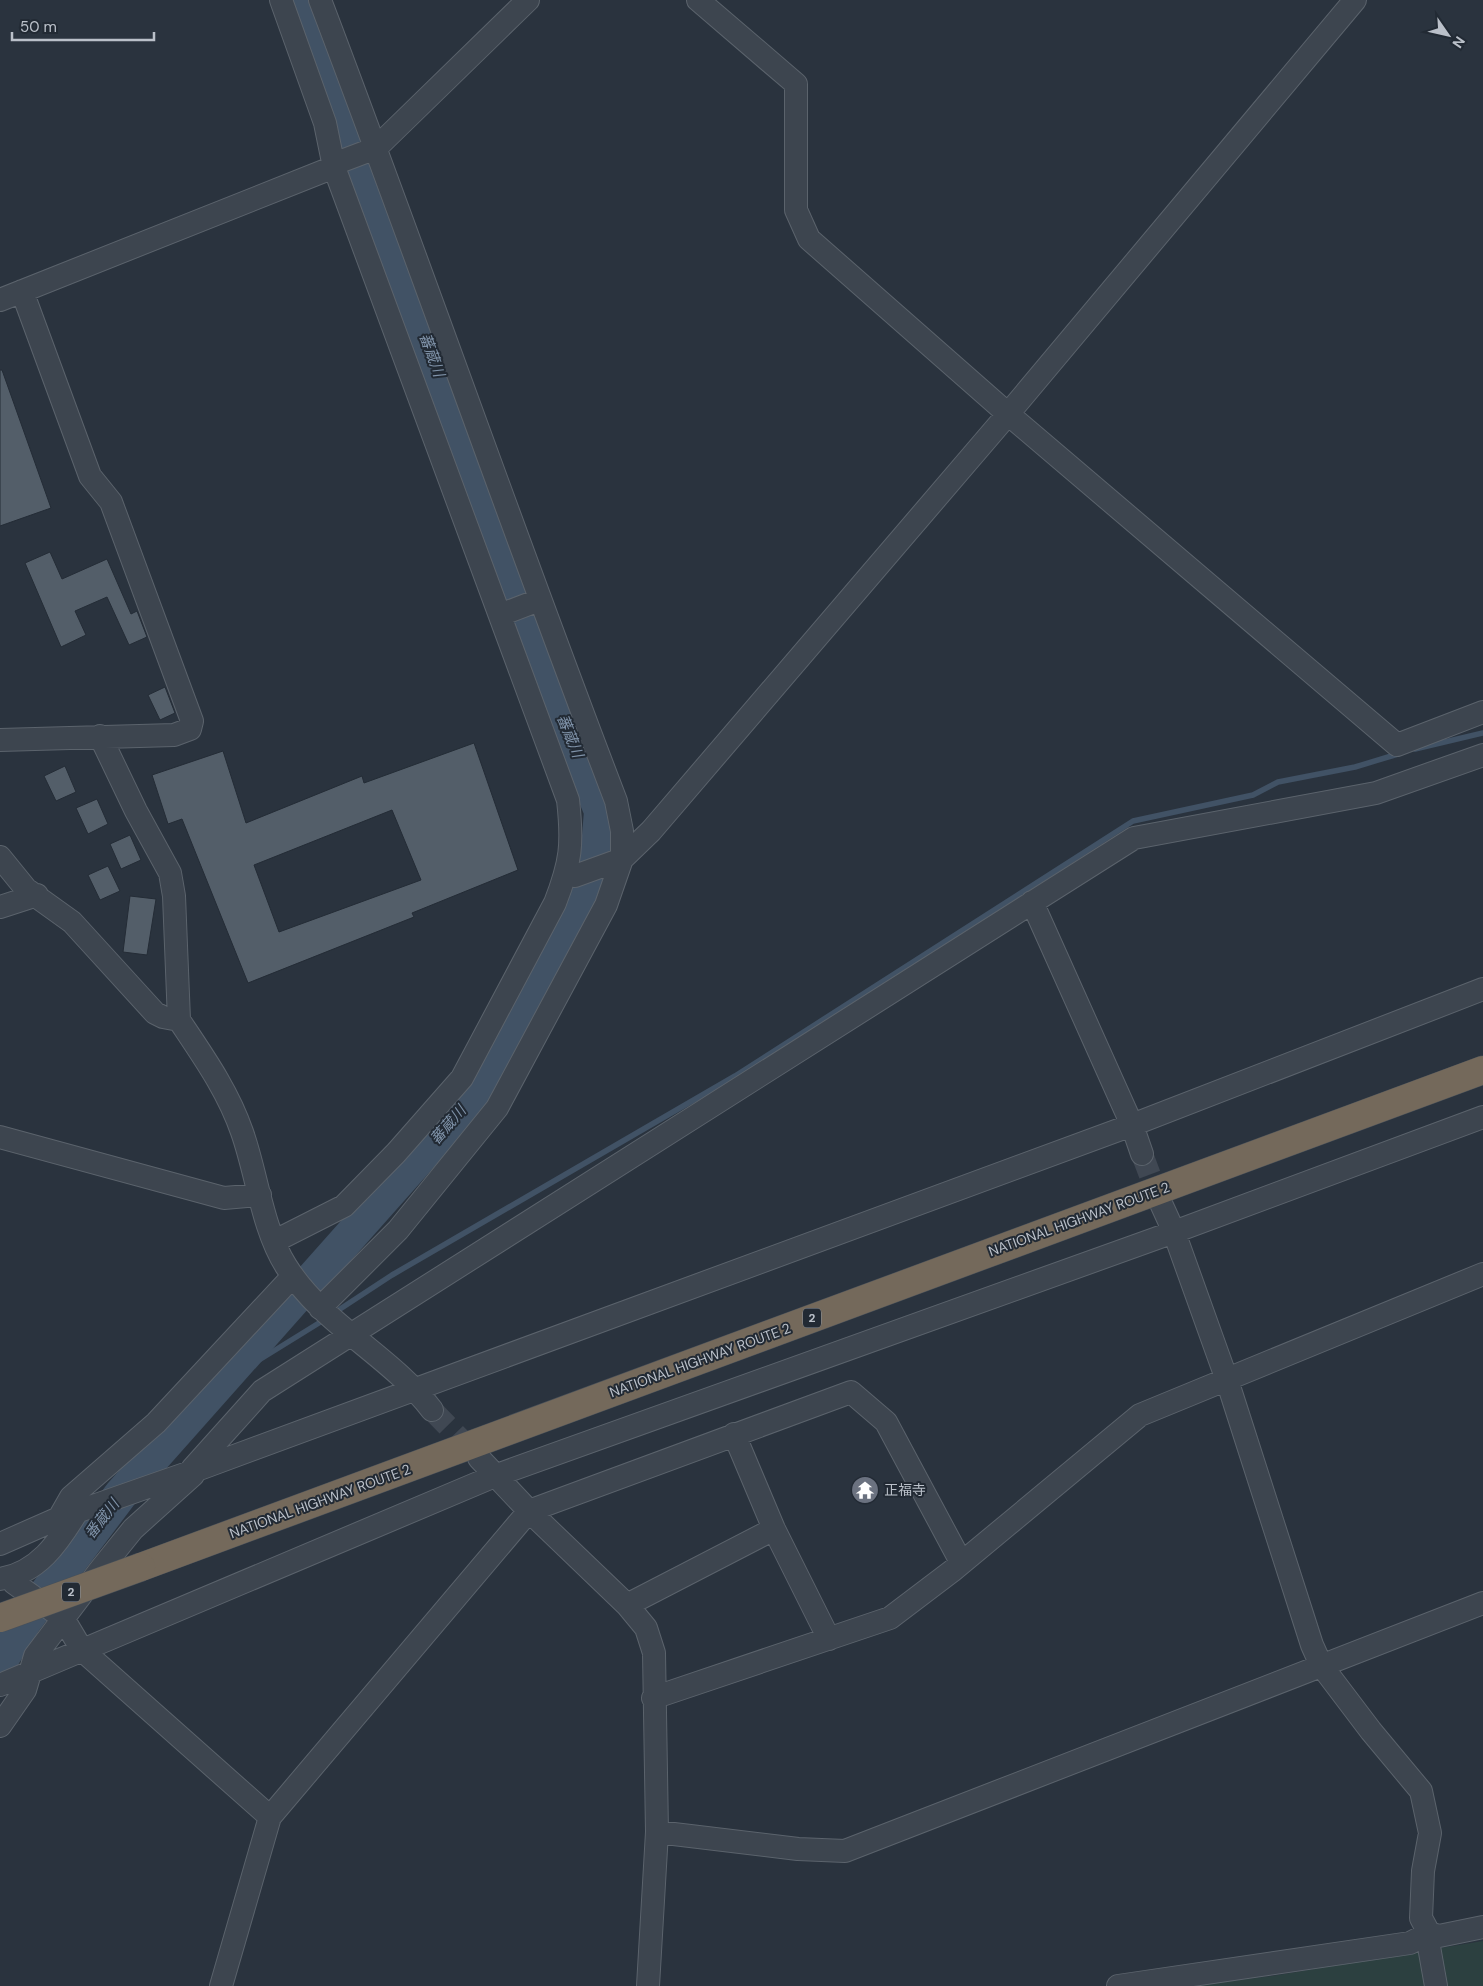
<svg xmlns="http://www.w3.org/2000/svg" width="1483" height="1986" font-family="'DM Sans','Noto Sans JP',sans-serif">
<rect width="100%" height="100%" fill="#2a333e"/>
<path fill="#2c4040" d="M 1483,1941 L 1483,1986 L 1190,1986 L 1272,1976 Z"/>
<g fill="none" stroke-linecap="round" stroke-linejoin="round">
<path stroke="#415265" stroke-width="5.5" d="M 1415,749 L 1483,733
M 334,1313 L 392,1275 L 735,1076 L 1133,821 L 1253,795 L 1278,782 L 1355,767 L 1398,754
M 217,1386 L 327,1318"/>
<path stroke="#415265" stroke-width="34" d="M 0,1662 L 25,1621 L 121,1494 L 463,1109 L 484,1079 L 577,901 L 598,848 L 601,811 L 550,686 L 497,532 L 301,0"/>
</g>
<path fill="#535e69" stroke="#242c36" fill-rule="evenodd" d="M 0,370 L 2,370 L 51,508 L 0,526 Z
M 50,552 L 62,579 L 107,559 L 131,614 L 137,611 L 147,637 L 129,645 L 107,597 L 75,611 L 86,635 L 61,647 L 25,563 Z
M 165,687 L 175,713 L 160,720 L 148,695 Z
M 474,743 L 518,870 L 412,913 L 414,917 L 248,983 L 182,819 L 168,824 L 152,775 L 223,751 L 246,823 L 362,776 L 364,783 ZM 392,810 L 421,880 L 279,932 L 254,865 Z
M 65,766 L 76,792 L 56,801 L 44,776 Z
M 97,799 L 108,824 L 88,834 L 76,808 Z
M 130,835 L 141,860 L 121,869 L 110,844 Z
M 108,866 L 120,891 L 100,900 L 88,875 Z
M 130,896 L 156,899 L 147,955 L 123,952 Z"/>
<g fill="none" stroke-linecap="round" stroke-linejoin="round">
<path stroke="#404853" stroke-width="22" stroke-dasharray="22 11" stroke-linecap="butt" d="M 1142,1154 L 1159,1199
M 432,1410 L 478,1457"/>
<g stroke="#5b636c" stroke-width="24">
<path id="minor" d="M 698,0 L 796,84 L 796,210 L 809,239 L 1008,414 L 1397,745 L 1483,712
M 0,300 L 334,167 L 339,162 L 376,148 L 528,0
M 500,615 L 539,600
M 100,736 L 136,811 L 170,873 L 174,896 L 179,1020
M 0,740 L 174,735 L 190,729 L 192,721 L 111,502 L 90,476 L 22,291
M 0,857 L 26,889 L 72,922 L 155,1013 L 163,1017 L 179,1020 C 203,1056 228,1091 242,1132 C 257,1174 262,1228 286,1266 C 323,1325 390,1355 432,1410
M 566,874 L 575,876 L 622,859 L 651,831 L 1008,414 L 1355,0
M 1032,902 L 1132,1125 L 1142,1154
M 0,907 L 37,895
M 0,1137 L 224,1198 L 260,1195
M 1159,1199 L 1174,1232 L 1227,1380 L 1312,1645 L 1321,1665 L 1371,1731 L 1421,1791 L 1430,1833 L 1423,1871 L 1421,1918 L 1429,1933 L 1439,1936 L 1483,1927
M 275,1241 L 344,1206 L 396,1153 L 462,1078 L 555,903 C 571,862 573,844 568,800 L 334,167 L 325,123 L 281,0
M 320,1308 L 398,1230 L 497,1108 L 606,905 L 622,859 L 622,831 L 616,801 C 514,535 421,266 320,0
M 734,1434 L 774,1529 L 829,1639
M 479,1458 L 529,1511 L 627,1605 L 646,1628 L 654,1653 L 657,1832 L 648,1986
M 192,1469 L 262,1391 L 1134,838 L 1376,793 L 1483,755
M 59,1518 L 71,1497 L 156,1423 L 293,1276
M 0,1544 L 59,1518 L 202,1468 L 1132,1125 L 1483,989
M 0,1579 C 38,1573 58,1543 77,1512
M 14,1583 L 63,1618 L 82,1650 L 270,1817
M 627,1605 L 774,1529
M 0,1685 L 497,1475 L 1174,1232 L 1483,1117
M 653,1698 L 890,1618 L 952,1571 L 1140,1415 L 1483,1274
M 0,1726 L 25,1690 L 35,1656 L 100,1570 L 133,1529 L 193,1475
M 657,1832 L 798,1849 L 845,1851 L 1483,1603
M 221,1986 L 270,1817 L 529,1511 L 851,1392 L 886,1422 L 961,1562
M 1118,1986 L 1410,1943 L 1429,1933 L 1428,1941 L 1436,1986"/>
</g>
<g stroke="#485059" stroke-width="29">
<path id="highway" d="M 141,1567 L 1483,1070"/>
</g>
<use href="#minor" stroke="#3d454f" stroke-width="22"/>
<use href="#highway" stroke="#74695b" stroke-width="28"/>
<g stroke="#485059" stroke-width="29" stroke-linecap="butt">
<path id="highway-bridge" d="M 0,1618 L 141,1567"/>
</g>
<use href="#highway-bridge" stroke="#74695b" stroke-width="28"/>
</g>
<defs>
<g id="temple-disc" transform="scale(1.4375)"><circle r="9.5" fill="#6b7280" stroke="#222a34"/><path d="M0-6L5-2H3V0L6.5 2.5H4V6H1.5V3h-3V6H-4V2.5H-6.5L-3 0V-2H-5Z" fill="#fff"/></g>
</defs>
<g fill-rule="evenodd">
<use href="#temple-disc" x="865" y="1490"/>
</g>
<g text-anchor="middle" stroke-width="4" stroke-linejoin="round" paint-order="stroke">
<g fill="#222a34" stroke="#8c939c" stroke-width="1">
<rect x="803" y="1308.5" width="18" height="19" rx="4"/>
<rect x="62" y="1582.5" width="18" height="19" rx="4"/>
</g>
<g font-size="12" font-weight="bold" fill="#bac0c9">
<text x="812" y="1322">2</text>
<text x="71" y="1596">2</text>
</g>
<g font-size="14" fill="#bac0c9" stroke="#222a34">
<text transform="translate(1079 1219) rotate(-20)" y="5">NATIONAL HIGHWAY ROUTE 2</text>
<text transform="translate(700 1360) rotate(-20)" y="5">NATIONAL HIGHWAY ROUTE 2</text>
<text transform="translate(320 1501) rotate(-20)" y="5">NATIONAL HIGHWAY ROUTE 2</text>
</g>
<g font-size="14" fill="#bac0c9" stroke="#222a34" text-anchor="start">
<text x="884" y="1495">正福寺</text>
</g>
<g font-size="15" font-style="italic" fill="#7f92a8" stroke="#222a34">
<text transform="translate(432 355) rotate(70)" y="5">蕃蔵川</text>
<text transform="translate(570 736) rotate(68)" y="5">蕃蔵川</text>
<text transform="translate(448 1125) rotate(-49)" y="5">蕃蔵川</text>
<text transform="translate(102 1519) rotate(-52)" y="5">番蔵川</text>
</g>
</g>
<g transform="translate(1448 35) rotate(124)" stroke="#222a34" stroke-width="4" paint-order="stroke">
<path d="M0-4L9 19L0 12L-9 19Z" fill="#bac0c9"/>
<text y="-8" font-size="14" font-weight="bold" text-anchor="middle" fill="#bac0c9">N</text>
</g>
<path d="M12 32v8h142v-8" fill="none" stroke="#bac0c9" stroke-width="2.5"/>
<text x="20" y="32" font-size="15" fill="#bac0c9" stroke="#222a34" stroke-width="4" paint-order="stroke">50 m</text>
</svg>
